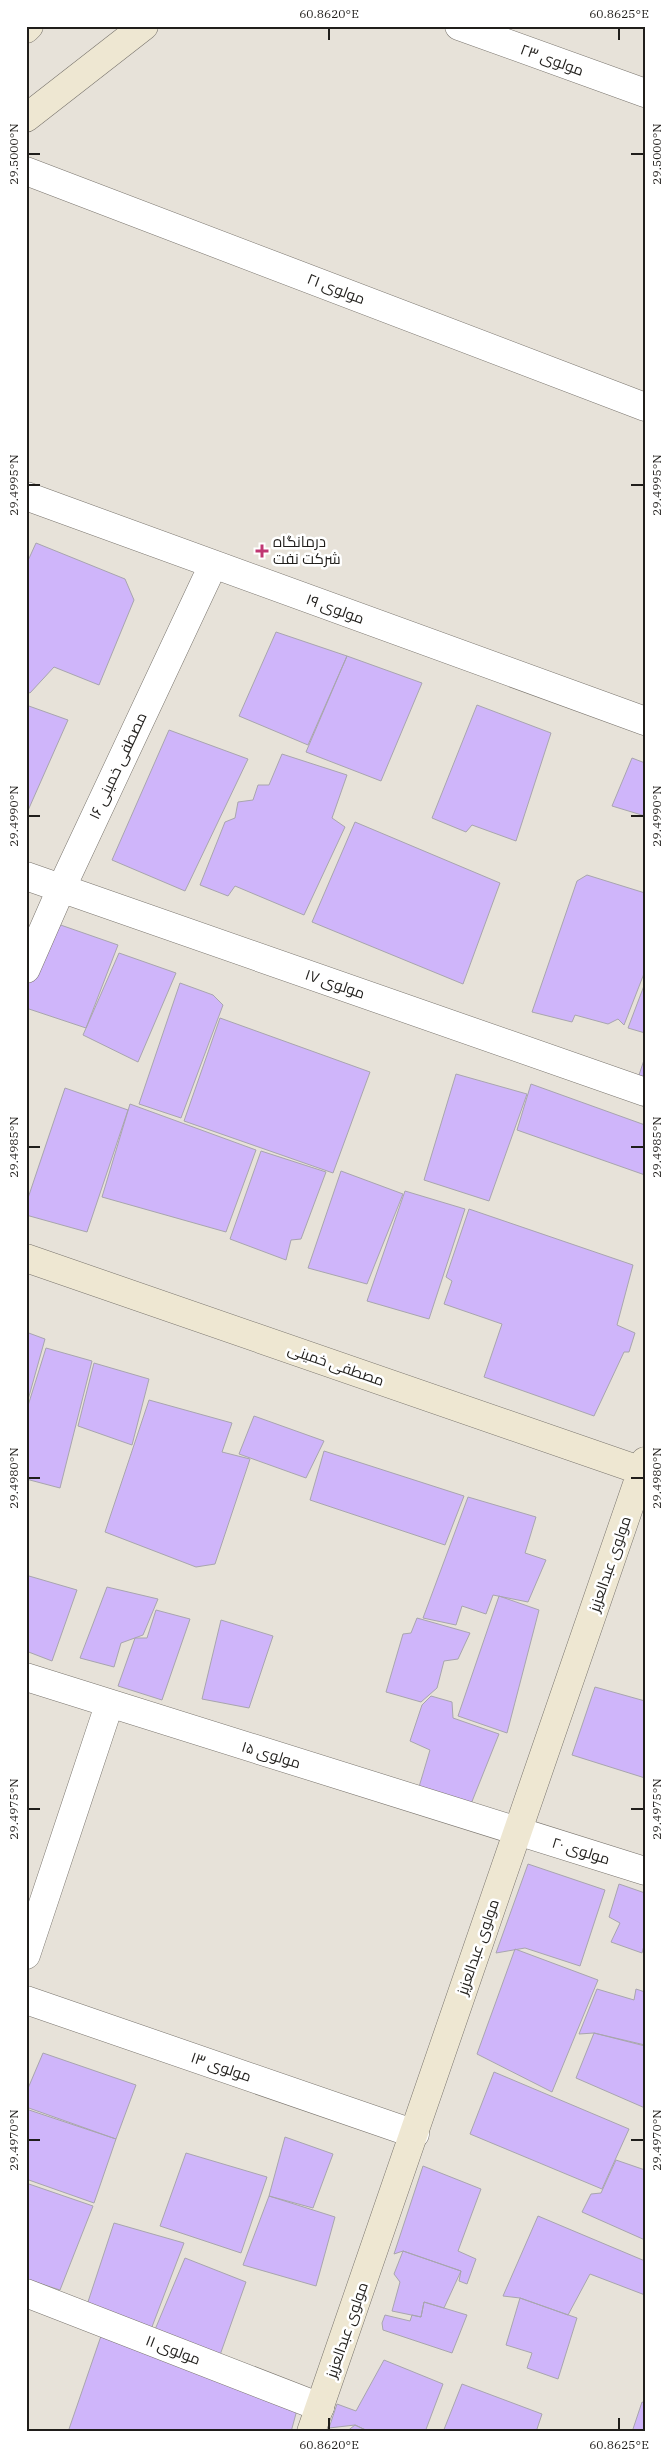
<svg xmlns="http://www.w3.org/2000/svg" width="671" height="2458" font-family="'IBM Plex Serif',Cairo,serif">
<rect width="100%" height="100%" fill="#e7e2d9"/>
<path fill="#cfb5fa" stroke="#a8a5ae" d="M 36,543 L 125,579 L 134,600 L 99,685 L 54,667 L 30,693 L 26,691 L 26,565 Z
M 276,632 L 347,656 L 308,745 L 239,716 Z
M 347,656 L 422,683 L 381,781 L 306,752 Z
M 26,705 L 68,720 L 26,815 Z
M 477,705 L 551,733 L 516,841 L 472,825 L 466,832 L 432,818 Z
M 169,730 L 248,759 L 185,891 L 112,860 Z
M 282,754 L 347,775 L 332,818 L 345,827 L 304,915 L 235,886 L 228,896 L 200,885 L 225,822 L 235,818 L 238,802 L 253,800 L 258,785 L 269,785 Z
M 632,758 L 645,763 L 645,816 L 612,806 Z
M 355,822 L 500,883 L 463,984 L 312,922 Z
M 587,875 L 645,893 L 645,971 L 624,1025 L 618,1019 L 608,1024 L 575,1015 L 572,1022 L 532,1012 L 577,881 Z
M 52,922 L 118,945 L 86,1028 L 26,1008 L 26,982 Z
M 119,953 L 176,973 L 138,1062 L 83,1035 Z
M 180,983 L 213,995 L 223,1005 L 181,1118 L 139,1104 Z
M 645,983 L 645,1033 L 628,1028 Z
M 220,1018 L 370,1072 L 333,1173 L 184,1121 Z
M 645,1057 L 645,1087 L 636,1084 Z
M 456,1074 L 527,1094 L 489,1201 L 424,1180 Z
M 531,1084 L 645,1125 L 645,1175 L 517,1130 Z
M 65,1088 L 128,1110 L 87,1232 L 26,1215 L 26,1204 Z
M 130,1104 L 256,1150 L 226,1232 L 102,1197 Z
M 261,1151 L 326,1172 L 301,1239 L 291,1240 L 286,1260 L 230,1239 Z
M 341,1171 L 403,1194 L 367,1284 L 308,1268 Z
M 405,1191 L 465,1209 L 429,1319 L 367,1301 Z
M 469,1209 L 633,1265 L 617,1325 L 635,1333 L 629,1352 L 624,1352 L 594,1416 L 484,1377 L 502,1324 L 444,1304 L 452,1281 L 446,1277 Z
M 26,1332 L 45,1339 L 26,1407 Z
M 46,1348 L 92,1361 L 60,1488 L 26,1479 L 26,1412 Z
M 94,1363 L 149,1379 L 132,1445 L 78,1426 Z
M 149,1400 L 232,1423 L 222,1452 L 250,1459 L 215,1564 L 196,1567 L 105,1532 Z
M 254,1416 L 324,1441 L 306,1478 L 239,1454 Z
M 324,1451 L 464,1496 L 445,1545 L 310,1500 Z
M 468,1497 L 536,1517 L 525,1553 L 546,1560 L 528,1602 L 493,1595 L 486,1614 L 462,1606 L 456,1625 L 423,1618 Z
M 29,1576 L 77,1590 L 52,1661 L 26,1651 L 26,1583 Z
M 107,1587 L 158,1599 L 143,1635 L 121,1643 L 114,1667 L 80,1658 Z
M 499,1596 L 539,1610 L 507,1733 L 458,1716 Z
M 156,1610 L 190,1619 L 162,1700 L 118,1686 L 135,1638 L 147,1638 Z
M 417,1618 L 470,1633 L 458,1659 L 444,1661 L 437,1688 L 421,1702 L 386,1692 L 403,1634 L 411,1633 Z
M 221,1620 L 273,1636 L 249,1708 L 202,1699 Z
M 595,1687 L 645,1701 L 645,1778 L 572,1755 Z
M 431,1696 L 452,1702 L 453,1718 L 499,1734 L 467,1814 L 416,1797 L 430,1750 L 410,1741 L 422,1705 Z
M 528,1864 L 605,1890 L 580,1966 L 525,1948 L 496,1953 Z
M 619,1884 L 645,1893 L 645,1942 L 642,1953 L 611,1942 L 620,1923 L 609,1917 Z
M 515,1949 L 598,1980 L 552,2092 L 477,2054 Z
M 597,1989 L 634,2000 L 636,1989 L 645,1992 L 645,2045 L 594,2033 L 579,2034 Z
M 594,2033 L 645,2046 L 645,2108 L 576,2078 Z
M 43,2053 L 136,2085 L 116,2139 L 26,2107 L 26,2093 Z
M 494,2072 L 629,2129 L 602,2189 L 470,2134 Z
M 26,2109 L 116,2139 L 94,2203 L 26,2179 Z
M 285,2137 L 333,2154 L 313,2208 L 269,2196 Z
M 186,2153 L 267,2177 L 241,2253 L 160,2226 Z
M 616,2160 L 645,2170 L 645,2240 L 582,2212 L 591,2194 L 601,2193 Z
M 423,2166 L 481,2189 L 458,2251 L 476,2259 L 467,2284 L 459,2281 L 461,2271 L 403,2251 L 394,2254 Z
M 26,2183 L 93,2206 L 60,2290 L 26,2279 Z
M 269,2196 L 335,2217 L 316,2286 L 243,2265 Z
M 538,2216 L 645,2261 L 645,2295 L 590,2274 L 568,2315 L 520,2298 L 503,2296 Z
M 114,2223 L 184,2243 L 150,2332 L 85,2311 Z
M 403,2251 L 461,2271 L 444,2308 L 424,2302 L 421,2317 L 392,2311 L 400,2282 L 394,2274 Z
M 185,2258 L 246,2282 L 220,2355 L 154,2332 Z
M 520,2298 L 577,2318 L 558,2379 L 527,2368 L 532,2353 L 506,2345 Z
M 424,2302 L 467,2315 L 452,2353 L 383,2330 L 382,2323 L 385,2315 L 410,2321 L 412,2315 L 421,2317 Z
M 101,2336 L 298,2406 L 291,2432 L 68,2432 Z
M 384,2360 L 443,2384 L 425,2432 L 370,2432 L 355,2425 L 329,2428 L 337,2404 L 356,2411 Z
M 462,2384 L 542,2414 L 536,2432 L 443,2432 Z
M 642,2402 L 645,2403 L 645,2432 L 632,2432 Z
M 355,2425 L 370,2432 L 346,2432 Z"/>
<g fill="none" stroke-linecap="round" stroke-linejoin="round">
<g stroke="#79746d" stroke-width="29">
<path id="minor" d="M 459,26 L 645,93
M 26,171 L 645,407
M 26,496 L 645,721
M 26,876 L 645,1092
M 26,969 L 61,889 L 213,565
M 26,1677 L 645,1871
M 26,1955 L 109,1705
M 26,2000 L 415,2134
M 26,2293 L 320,2407"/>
</g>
<g stroke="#79746d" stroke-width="29">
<path id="secondary" d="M 26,29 L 29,26
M 26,118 L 144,26
M 26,1258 L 645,1472
M 311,2432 L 645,1461"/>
</g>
<use href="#minor" stroke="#fff" stroke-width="28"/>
<use href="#secondary" stroke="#eee7d2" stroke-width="28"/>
</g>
<path fill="none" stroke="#201e1b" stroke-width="2" d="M 329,28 L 329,40M 619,28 L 619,40M 28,154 L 40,154M 631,154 L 644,154M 28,485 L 40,485M 631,485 L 644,485M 28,816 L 40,816M 631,816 L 644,816M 28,1147 L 40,1147M 631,1147 L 644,1147M 28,1478 L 40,1478M 631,1478 L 644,1478M 28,1809 L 40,1809M 631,1809 L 644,1809M 28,2140 L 40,2140M 631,2140 L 644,2140M 329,2418 L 329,2430M 619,2418 L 619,2430"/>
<path fill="#c03773" stroke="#fff" stroke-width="2" d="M259.5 543.5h5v5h5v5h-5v5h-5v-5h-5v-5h5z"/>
<g text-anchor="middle" stroke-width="5" stroke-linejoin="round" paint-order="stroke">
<g font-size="15" fill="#201e1b" stroke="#fff">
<text transform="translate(552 60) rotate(20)" y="5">مولوی ۲۳</text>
<text transform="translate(336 289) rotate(21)" y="5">مولوی ۲۱</text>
<text transform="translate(335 609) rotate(20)" y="5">مولوی ۱۹</text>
<text transform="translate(118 766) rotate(-65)" y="5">مصطفی خمینی ۱۶</text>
<text transform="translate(335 984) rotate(19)" y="5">مولوی ۱۷</text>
<text transform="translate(336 1365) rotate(19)" y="5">مصطفی خمینی</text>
<text transform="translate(610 1564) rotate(-71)" y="5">مولوی عبدالعزیز</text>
<text transform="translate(271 1755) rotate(17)" y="5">مولوی ۱۵</text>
<text transform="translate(581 1851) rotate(17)" y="5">مولوی ۲۰</text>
<text transform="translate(478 1947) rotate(-71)" y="5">مولوی عبدالعزیز</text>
<text transform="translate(221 2067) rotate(19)" y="5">مولوی ۱۳</text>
<text transform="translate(347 2330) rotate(-71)" y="5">مولوی عبدالعزیز</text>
<text transform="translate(173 2350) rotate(21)" y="5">مولوی ۱۱</text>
</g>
<g font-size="15" fill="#201e1b" stroke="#fff" text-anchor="start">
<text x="273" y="547">درمانگاه<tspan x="273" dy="17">شرکت نفت</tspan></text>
</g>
</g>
<rect width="671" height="2458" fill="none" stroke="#ffffff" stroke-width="55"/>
<rect x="28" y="28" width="616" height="2402" fill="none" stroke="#201e1b" stroke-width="2"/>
<g font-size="12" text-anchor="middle" fill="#201e1b">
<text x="329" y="18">60.8620°E</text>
<text x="619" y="18">60.8625°E</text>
<text transform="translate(14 154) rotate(-90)" y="4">29.5000°N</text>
<text transform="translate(657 154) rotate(-90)" y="4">29.5000°N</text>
<text transform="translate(14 485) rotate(-90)" y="4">29.4995°N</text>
<text transform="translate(657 485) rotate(-90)" y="4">29.4995°N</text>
<text transform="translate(14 816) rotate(-90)" y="4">29.4990°N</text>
<text transform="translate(657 816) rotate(-90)" y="4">29.4990°N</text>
<text transform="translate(14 1147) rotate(-90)" y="4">29.4985°N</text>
<text transform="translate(657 1147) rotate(-90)" y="4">29.4985°N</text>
<text transform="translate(14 1478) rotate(-90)" y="4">29.4980°N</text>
<text transform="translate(657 1478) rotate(-90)" y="4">29.4980°N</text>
<text transform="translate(14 1809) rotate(-90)" y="4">29.4975°N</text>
<text transform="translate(657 1809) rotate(-90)" y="4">29.4975°N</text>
<text transform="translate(14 2140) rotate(-90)" y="4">29.4970°N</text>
<text transform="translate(657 2140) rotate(-90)" y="4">29.4970°N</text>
<text x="329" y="2449">60.8620°E</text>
<text x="619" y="2449">60.8625°E</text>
</g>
</svg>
